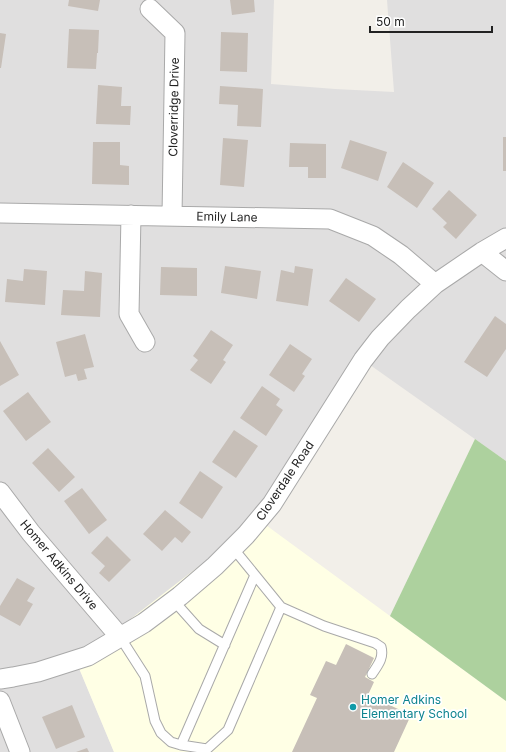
<svg xmlns="http://www.w3.org/2000/svg" width="506" height="752" font-family="Inter,sans-serif">
<rect width="100%" height="100%" fill="#f2efe9"/>
<path fill="#e0dfdf" d="M 0,0 L 274,0 L 271,84 L 335,89 L 394,92 L 387,0 L 506,0 L 506,461 L 363,360 L 246,535 L 76,661 L 114,752 L 0,752 Z"/>
<path fill="#ffffe5" d="M 259,520 L 506,701 L 506,752 L 114,752 L 76,661 Z"/>
<path fill="#add19e" d="M 475,439 L 506,461 L 506,701 L 390,616 Z"/>
<path fill="#c7bfb8" d="M 69,0 L 100,0 L 98,11 L 68,6 Z
M 230,0 L 254,0 L 255,12 L 232,15 Z
M 69,29 L 99,30 L 98,53 L 97,53 L 96,69 L 67,68 Z
M 221,32 L 248,33 L 247,72 L 220,71 Z
M 0,33 L 6,34 L 1,68 L 0,68 Z
M 98,85 L 122,87 L 121,106 L 131,106 L 130,125 L 96,124 Z
M 220,86 L 263,89 L 261,127 L 237,126 L 238,105 L 219,104 Z
M 503,137 L 506,137 L 506,171 L 503,171 Z
M 223,138 L 248,140 L 244,187 L 220,185 Z
M 350,140 L 387,152 L 378,181 L 341,168 Z
M 93,142 L 120,142 L 120,165 L 129,166 L 129,185 L 92,184 Z
M 290,143 L 326,144 L 326,178 L 308,178 L 308,167 L 289,167 Z
M 403,162 L 434,183 L 417,208 L 387,187 Z
M 449,190 L 477,215 L 456,239 L 443,227 L 447,223 L 432,209 Z
M 225,266 L 261,271 L 257,299 L 221,293 Z
M 295,266 L 313,269 L 308,306 L 276,301 L 281,270 L 294,273 Z
M 161,267 L 197,268 L 197,296 L 160,295 Z
M 24,269 L 47,271 L 45,305 L 5,302 L 7,279 L 23,281 Z
M 85,271 L 102,273 L 100,317 L 61,315 L 63,290 L 84,291 Z
M 346,278 L 376,299 L 359,322 L 329,301 Z
M 495,316 L 506,324 L 506,349 L 487,377 L 464,362 Z
M 211,330 L 233,345 L 223,360 L 226,362 L 211,384 L 190,370 L 198,360 L 193,356 Z
M 85,334 L 94,367 L 84,369 L 87,379 L 78,381 L 76,374 L 65,377 L 56,342 Z
M 0,341 L 19,375 L 0,386 Z
M 290,344 L 312,359 L 302,374 L 305,376 L 294,392 L 269,375 Z
M 262,386 L 280,399 L 276,405 L 283,410 L 266,436 L 240,418 Z
M 28,392 L 51,422 L 26,441 L 3,411 Z
M 234,430 L 258,446 L 236,478 L 212,462 Z
M 48,448 L 75,477 L 59,492 L 32,463 Z
M 200,471 L 223,487 L 202,519 L 179,503 Z
M 82,488 L 107,520 L 89,534 L 64,501 Z
M 165,510 L 191,532 L 182,543 L 175,537 L 162,551 L 143,534 Z
M 107,536 L 131,560 L 109,582 L 99,573 L 105,566 L 91,553 Z
M 17,578 L 35,588 L 27,601 L 33,604 L 20,626 L 0,615 L 0,606 Z
M 346,644 L 374,658 L 365,677 L 374,682 L 368,695 L 411,715 L 394,752 L 292,752 L 317,698 L 310,695 L 326,661 L 336,665 Z
M 72,705 L 85,737 L 56,749 L 42,717 Z
M 87,748 L 89,752 L 76,752 Z"/>
<g fill="none" stroke-linecap="round" stroke-linejoin="round">
<g stroke="#a9a9a9" stroke-width="11">
<path id="service" d="M 174,601 L 199,629 L 225,645
M 281,607 L 324,626 L 375,643 L 381,647 C 384,658 378,665 372,674
M 120,637 L 145,676 L 155,721 L 161,733 L 171,742 L 181,745 L 207,749 L 228,730 L 281,607 L 255,575
M 181,745 L 255,575 L 233,548"/>
</g>
<g stroke="#a9a9a9" stroke-width="21">
<path id="minor" d="M 150,9 L 175,33 L 172,216
M 0,213 L 330,219 L 373,236 L 401,255 L 435,284
M 131,215 L 129,314 L 145,342
M 482,252 L 506,271
M 0,492 L 31,533 L 120,637
M 0,679 L 13,677 L 38,672 L 88,656 L 144,623 L 180,596 L 215,566 L 246,535 L 272,504 L 363,360 L 380,338 L 408,309 L 435,284 L 482,252 L 506,238
M 0,701 L 20,752"/>
</g>
<use href="#service" stroke="#fff" stroke-width="9"/>
<use href="#minor" stroke="#fff" stroke-width="19"/>
</g>
<circle fill="#0f9aa8" stroke="#fff" stroke-width="1.5" cx="353" cy="707" r="4"/>
<g text-anchor="middle" stroke-width="3.5" stroke-linejoin="round" paint-order="stroke">
<g font-size="12" fill="#222" stroke="#fff">
<text transform="translate(174 107) rotate(-89)" y="4">Cloverridge Drive</text>
<text transform="translate(227 217) rotate(1)" y="4">Emily Lane</text>
<text transform="translate(285 481) rotate(-56)" y="4">Cloverdale Road</text>
<text transform="translate(59 565) rotate(50)" y="4">Homer Adkins Drive</text>
</g>
<g font-size="12" fill="#0d838f" stroke="#fff" text-anchor="start">
<text x="361" y="704">Homer Adkins<tspan x="361" dy="14">Elementary School</tspan></text>
</g>
</g>
<path d="M370 26v6h122v-6" fill="none" stroke="#222222" stroke-width="2"/>
<text x="376" y="26" font-size="12" fill="#222222" stroke="#ffffff" stroke-width="3" paint-order="stroke">50 m</text>
</svg>
